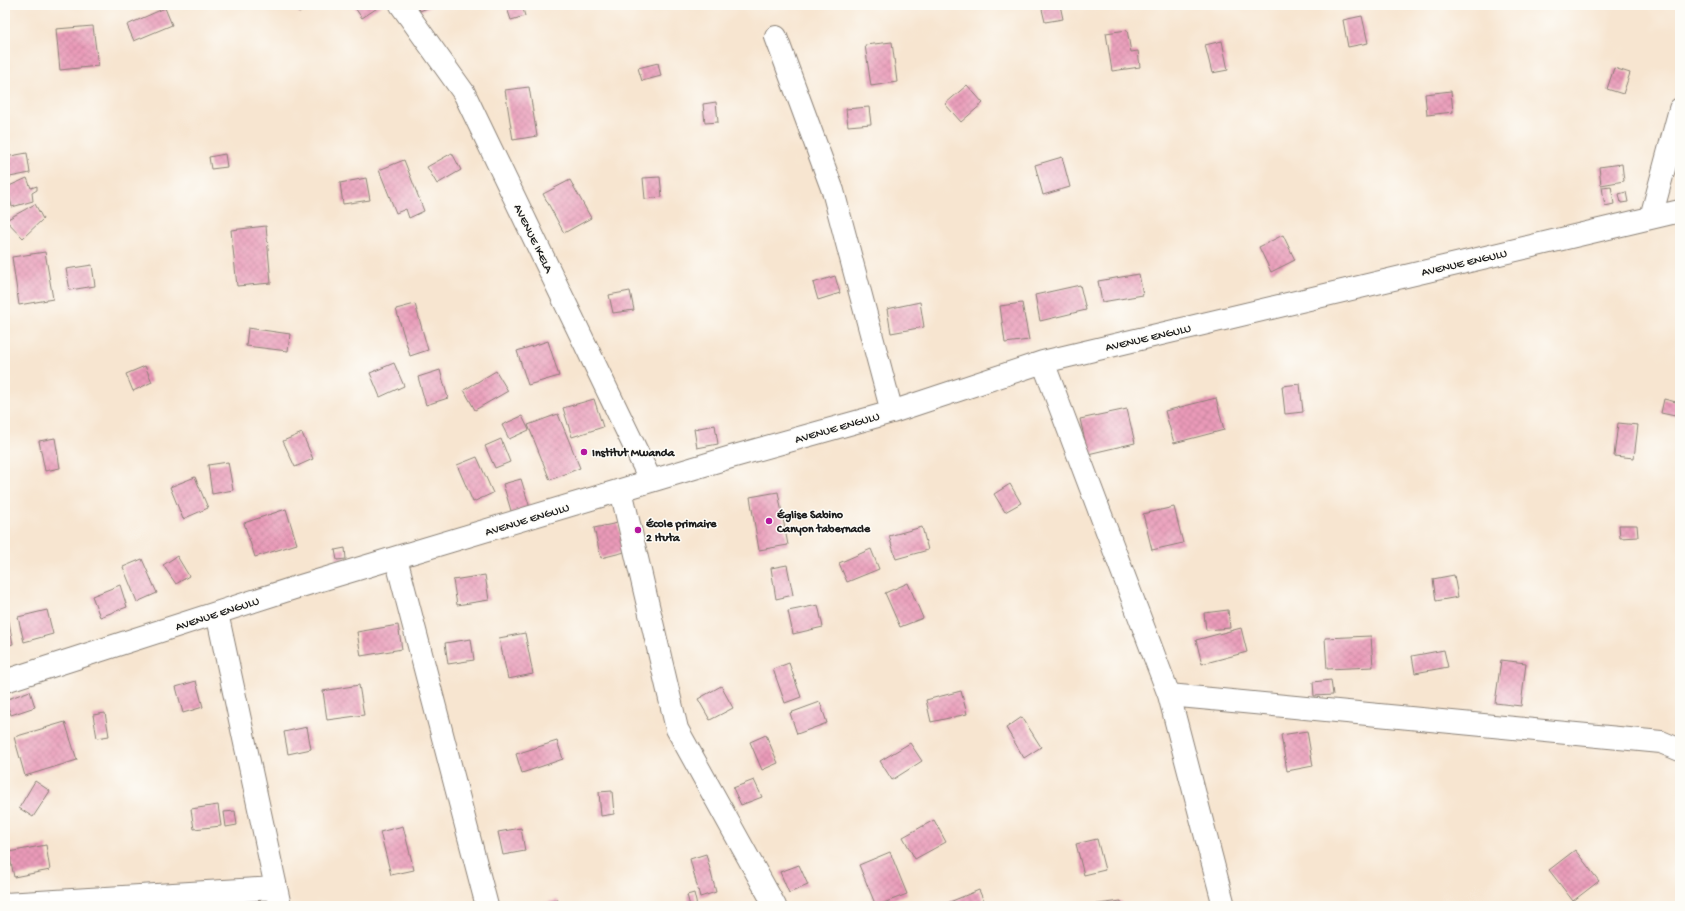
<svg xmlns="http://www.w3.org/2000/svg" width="1685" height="911" font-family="'Gochi Hand',sans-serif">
<defs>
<pattern id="building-cross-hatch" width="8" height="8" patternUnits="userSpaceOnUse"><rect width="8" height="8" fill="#e99ab8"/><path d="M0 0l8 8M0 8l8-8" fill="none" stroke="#c7849e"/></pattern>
</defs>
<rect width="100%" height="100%" fill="#fdfcf7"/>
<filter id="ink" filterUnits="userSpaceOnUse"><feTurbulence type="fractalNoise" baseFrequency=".025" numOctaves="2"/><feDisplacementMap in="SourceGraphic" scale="8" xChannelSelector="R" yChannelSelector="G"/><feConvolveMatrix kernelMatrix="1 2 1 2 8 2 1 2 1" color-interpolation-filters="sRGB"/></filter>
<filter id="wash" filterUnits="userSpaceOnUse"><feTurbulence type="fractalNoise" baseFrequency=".012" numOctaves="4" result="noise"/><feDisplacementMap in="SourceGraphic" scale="16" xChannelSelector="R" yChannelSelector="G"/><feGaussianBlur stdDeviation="0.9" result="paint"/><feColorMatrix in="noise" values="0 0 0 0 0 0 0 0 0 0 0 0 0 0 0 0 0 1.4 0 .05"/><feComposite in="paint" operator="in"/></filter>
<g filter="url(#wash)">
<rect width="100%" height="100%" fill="#f7e5d0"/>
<g id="blocks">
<path fill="url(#building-cross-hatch)" d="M 293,5 L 309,5 L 299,13 Z
M 353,5 L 382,5 L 362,18 Z
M 418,5 L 434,5 L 420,11 Z
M 506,5 L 522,5 L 525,16 L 511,20 Z
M 1041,5 L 1060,5 L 1063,19 L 1045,22 Z
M 165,8 L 172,25 L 134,41 L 127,25 Z
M 1362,16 L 1368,43 L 1348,47 L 1343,20 Z
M 93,26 L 98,66 L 60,70 L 56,29 Z
M 1127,30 L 1131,52 L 1138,51 L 1140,67 L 1112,71 L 1106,33 Z
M 1222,41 L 1228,70 L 1212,73 L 1205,45 Z
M 892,42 L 897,82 L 871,86 L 865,45 Z
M 658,63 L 661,76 L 642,81 L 638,68 Z
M 1614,68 L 1630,73 L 1623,94 L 1607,89 Z
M 967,85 L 983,103 L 961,122 L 945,104 Z
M 529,87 L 537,136 L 513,140 L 505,90 Z
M 1451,91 L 1453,112 L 1427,115 L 1425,94 Z
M 716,102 L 718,122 L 705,123 L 703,104 Z
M 869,107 L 871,124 L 848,126 L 846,109 Z
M 27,153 L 30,173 L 5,178 L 5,157 Z
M 452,153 L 461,170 L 437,184 L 427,167 Z
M 225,154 L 227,167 L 211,169 L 209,157 Z
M 1062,157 L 1070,187 L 1043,195 L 1035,165 Z
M 404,160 L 424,211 L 409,218 L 406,209 L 396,213 L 379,170 Z
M 1622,164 L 1624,181 L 1601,185 L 1599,167 Z
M 660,177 L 662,197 L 645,199 L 643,178 Z
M 27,178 L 31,188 L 37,186 L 37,190 L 32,193 L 33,201 L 12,207 L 7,187 Z
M 366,178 L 370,200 L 343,204 L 340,183 Z
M 570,180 L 591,218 L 564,233 L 543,194 Z
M 1611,186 L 1614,204 L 1605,206 L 1602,187 Z
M 1626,192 L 1628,202 L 1621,203 L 1619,194 Z
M 35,204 L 43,219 L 23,238 L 6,220 Z
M 266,226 L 271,283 L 237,286 L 231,230 Z
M 1283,235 L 1295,260 L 1271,272 L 1259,247 Z
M 45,252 L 53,299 L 19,305 L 12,257 Z
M 92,265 L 95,286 L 70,290 L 66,269 Z
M 1139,274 L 1143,295 L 1102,302 L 1098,281 Z
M 835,276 L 840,293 L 818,300 L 813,283 Z
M 1080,285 L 1086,310 L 1040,321 L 1035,295 Z
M 630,291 L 634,310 L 613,313 L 609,295 Z
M 920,302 L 924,327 L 891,333 L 887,309 Z
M 1022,303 L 1029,340 L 1005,343 L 1000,306 Z
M 415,304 L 428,350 L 410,356 L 396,309 Z
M 248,328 L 290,334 L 288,351 L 246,346 Z
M 548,341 L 559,376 L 528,385 L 517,351 Z
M 394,363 L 404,386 L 380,397 L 370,373 Z
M 145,366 L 152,382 L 133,391 L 126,374 Z
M 440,370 L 448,398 L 426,405 L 418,377 Z
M 496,371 L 508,391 L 475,410 L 464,390 Z
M 1300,384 L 1303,412 L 1285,414 L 1282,386 Z
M 1216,398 L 1224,430 L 1174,443 L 1165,411 Z
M 594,399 L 603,427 L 572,437 L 563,408 Z
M 1664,399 L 1680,403 L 1680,417 L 1661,413 Z
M 1127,409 L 1135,443 L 1088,454 L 1080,419 Z
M 558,414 L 580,468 L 550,480 L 528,425 Z
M 522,416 L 529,430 L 509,439 L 502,425 Z
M 1618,423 L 1638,425 L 1634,458 L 1614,456 Z
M 715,425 L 718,444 L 697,448 L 694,429 Z
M 302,433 L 313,459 L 295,467 L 283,441 Z
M 55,438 L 60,468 L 45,471 L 39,441 Z
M 501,439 L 510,462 L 495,468 L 485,446 Z
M 477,457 L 493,493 L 473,502 L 457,465 Z
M 228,462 L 233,490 L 212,494 L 208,465 Z
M 195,477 L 208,508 L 183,519 L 170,487 Z
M 521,479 L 530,508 L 512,514 L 503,484 Z
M 1010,484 L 1021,503 L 1005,512 L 994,494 Z
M 778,492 L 788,545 L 759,550 L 750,497 Z
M 1174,507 L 1183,543 L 1152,550 L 1143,514 Z
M 286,509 L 297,544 L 255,557 L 244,523 Z
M 618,523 L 625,552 L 601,558 L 594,528 Z
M 1619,525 L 1637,525 L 1638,537 L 1620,538 Z
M 922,527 L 928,550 L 896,559 L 889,536 Z
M 345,548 L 346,559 L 337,560 L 335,550 Z
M 871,549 L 879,569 L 847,582 L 839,563 Z
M 177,556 L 189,576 L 176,584 L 163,565 Z
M 142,559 L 157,593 L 137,602 L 123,567 Z
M 787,565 L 793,595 L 776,599 L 771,568 Z
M 485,575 L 489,600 L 457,605 L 453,580 Z
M 1454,575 L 1458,597 L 1436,601 L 1433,579 Z
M 908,583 L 923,618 L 900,627 L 885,593 Z
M 120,585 L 127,607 L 100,617 L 92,596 Z
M 818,605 L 823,627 L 793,634 L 788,611 Z
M 47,610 L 53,634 L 24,642 L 18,617 Z
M 1228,610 L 1230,628 L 1206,630 L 1204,613 Z
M 9,622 L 13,644 L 5,646 L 5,623 Z
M 398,625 L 402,649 L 361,656 L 357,632 Z
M 1241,628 L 1247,652 L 1202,664 L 1196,640 Z
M 525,633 L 533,674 L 508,679 L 499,638 Z
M 1371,636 L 1373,667 L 1327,669 L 1325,638 Z
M 471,639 L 474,660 L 448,664 L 445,643 Z
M 1444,650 L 1448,667 L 1415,673 L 1412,656 Z
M 1501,660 L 1526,663 L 1521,706 L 1495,703 Z
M 789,663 L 801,697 L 785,703 L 773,669 Z
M 1331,680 L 1333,695 L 1314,696 L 1313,682 Z
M 196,681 L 203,707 L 183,713 L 176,687 Z
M 359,685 L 364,715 L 327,720 L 323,691 Z
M 721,686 L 733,708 L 710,720 L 698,699 Z
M 30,691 L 35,707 L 11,715 L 5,700 Z
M 961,691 L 967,714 L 931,722 L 926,700 Z
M 820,702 L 827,723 L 797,734 L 790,713 Z
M 105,713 L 109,736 L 97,738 L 93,715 Z
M 1022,717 L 1041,747 L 1024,758 L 1006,728 Z
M 65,722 L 77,760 L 25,776 L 14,737 Z
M 307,727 L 311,749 L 288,754 L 284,732 Z
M 1307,731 L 1313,766 L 1287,771 L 1281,735 Z
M 766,735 L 778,763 L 762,770 L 750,742 Z
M 557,741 L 563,759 L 522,773 L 516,754 Z
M 910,743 L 922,761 L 892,780 L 880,761 Z
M 754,780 L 762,797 L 741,805 L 733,788 Z
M 35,781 L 50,791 L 33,817 L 19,808 Z
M 612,791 L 614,814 L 601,816 L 599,792 Z
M 218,805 L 221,826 L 194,829 L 191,809 Z
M 235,811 L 237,825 L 226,827 L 224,812 Z
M 934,820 L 946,842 L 915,859 L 903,837 Z
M 403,826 L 414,870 L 391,875 L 380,832 Z
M 521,828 L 525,851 L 503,855 L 498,832 Z
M 1097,839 L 1105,870 L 1084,875 L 1076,844 Z
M 46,845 L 50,870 L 14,877 L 9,852 Z
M 1575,850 L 1599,881 L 1573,901 L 1549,870 Z
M 890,852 L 907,894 L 876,906 L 859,865 Z
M 706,854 L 716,892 L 700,897 L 690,859 Z
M 799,865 L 808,885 L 789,893 L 780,872 Z
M 979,890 L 986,906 L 940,906 Z
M 694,893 L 697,906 L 690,906 L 687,895 Z
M 558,900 L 559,906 L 533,906 L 533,905 Z
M 1121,901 L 1122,906 L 1091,906 L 1091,905 Z"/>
</g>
</g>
<g filter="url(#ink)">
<use href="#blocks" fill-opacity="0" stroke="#8a8076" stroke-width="1"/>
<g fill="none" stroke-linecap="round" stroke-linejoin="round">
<g stroke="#8a8076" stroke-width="24">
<path id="minor" d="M 401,5 L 464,93 L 651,481
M 776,37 L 833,191 L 892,412
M 1651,217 L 1680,109
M 1043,362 L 1169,695 L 1224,906
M 621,490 L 677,729 L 775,906
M 396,558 L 487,906
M 217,613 L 280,906
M 5,681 L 294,588 L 731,457 L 892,412 L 1043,362 L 1680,211
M 1169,695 L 1661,742 L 1680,750
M 5,904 L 276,888"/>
</g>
<use href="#minor" stroke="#fff" stroke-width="22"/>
</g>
</g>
<g fill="#b5179e" stroke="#fdfcf7" stroke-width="1.5">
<circle cx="584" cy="452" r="4"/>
<circle cx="769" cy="521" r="4"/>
<circle cx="638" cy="530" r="4"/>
</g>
<g text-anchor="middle" stroke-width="3" stroke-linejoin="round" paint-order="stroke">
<g font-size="12" fill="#1c1c1c" stroke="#fdfcf7">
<text transform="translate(534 238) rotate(64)" y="4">AVENUE IKELA</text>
<text transform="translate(1464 262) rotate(-13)" y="4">AVENUE ENGULU</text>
<text transform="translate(1148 337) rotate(-13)" y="4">AVENUE ENGULU</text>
<text transform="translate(837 427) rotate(-16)" y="4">AVENUE ENGULU</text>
<text transform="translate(527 519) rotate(-17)" y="4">AVENUE ENGULU</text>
<text transform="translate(217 613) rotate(-18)" y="4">AVENUE ENGULU</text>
</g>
<g font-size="12" font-weight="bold" fill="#1c1c1c" stroke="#fdfcf7" text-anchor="start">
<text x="592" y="456">Institut Mwanda</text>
<text x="777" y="518">Église Sabino<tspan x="777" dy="14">Canyon tabernacle</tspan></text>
<text x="646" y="527">École primaire<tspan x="646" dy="14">2 Ituta</tspan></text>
</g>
</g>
<rect width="1685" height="911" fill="none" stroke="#fdfcf7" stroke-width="20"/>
</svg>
